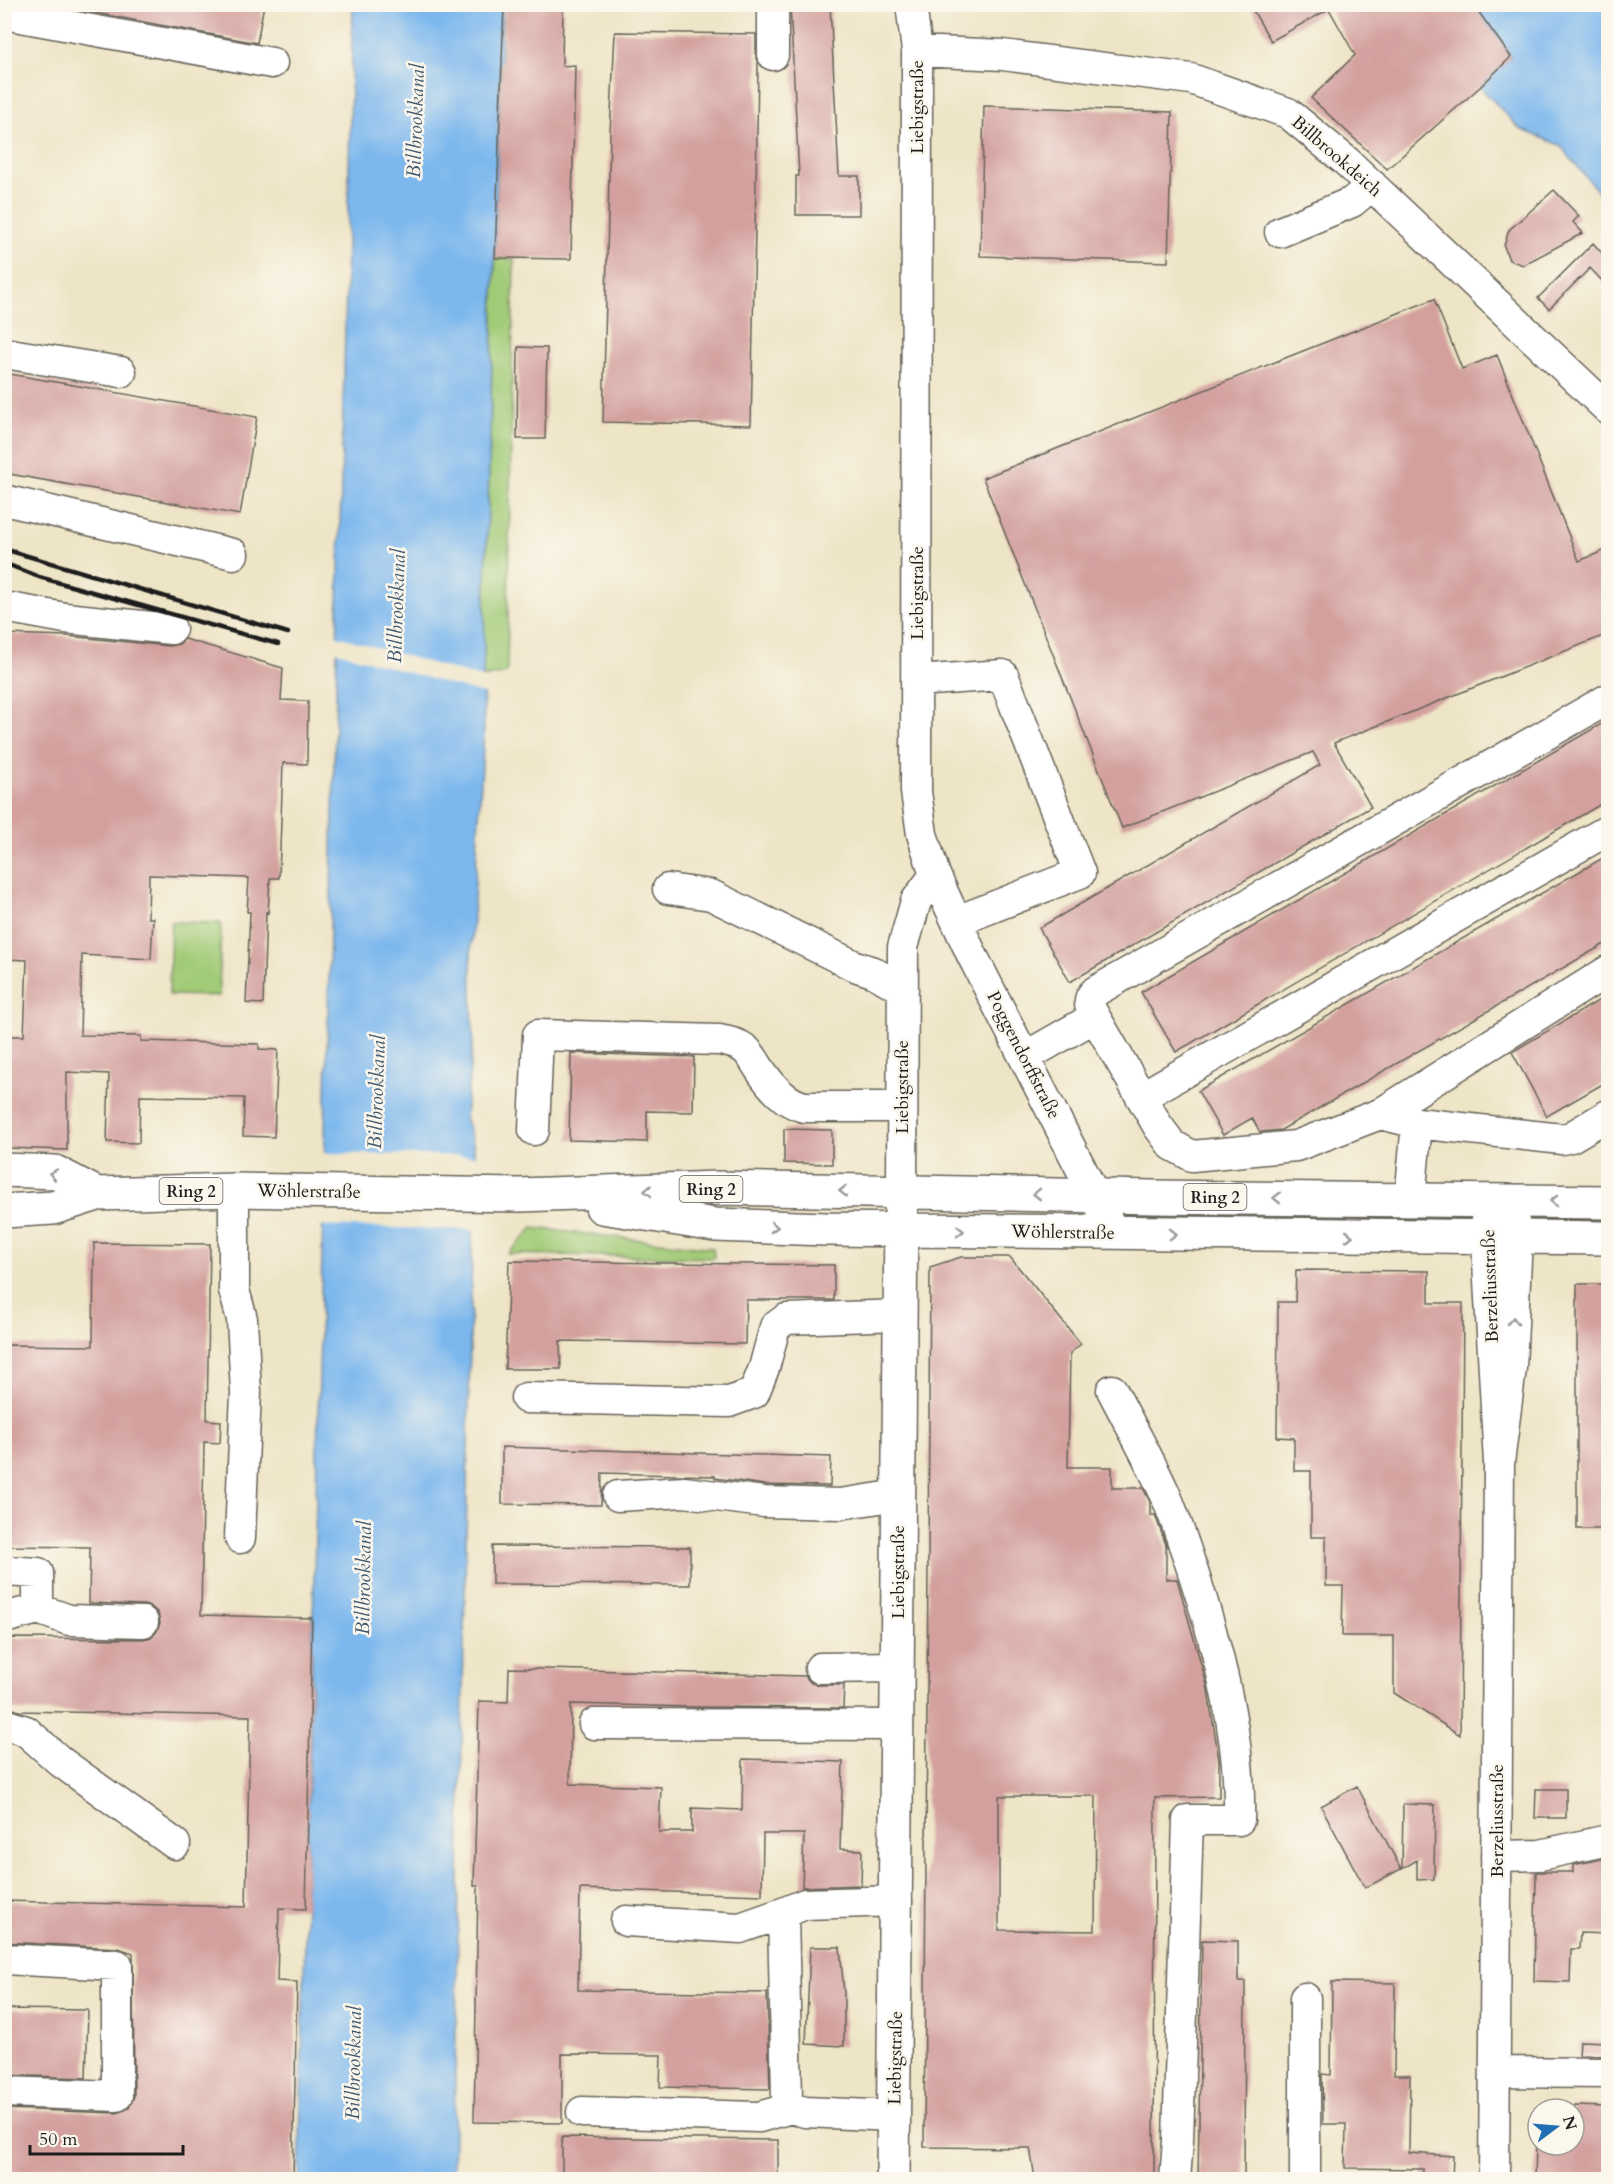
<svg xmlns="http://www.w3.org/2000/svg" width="1613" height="2184" font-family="Cardo,serif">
<rect width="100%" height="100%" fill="#fbf7ec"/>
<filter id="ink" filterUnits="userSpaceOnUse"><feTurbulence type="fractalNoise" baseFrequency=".0167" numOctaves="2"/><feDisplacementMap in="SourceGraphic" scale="12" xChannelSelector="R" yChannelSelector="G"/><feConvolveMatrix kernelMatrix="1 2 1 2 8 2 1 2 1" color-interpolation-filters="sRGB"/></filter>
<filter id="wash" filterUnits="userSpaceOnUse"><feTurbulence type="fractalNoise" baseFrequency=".008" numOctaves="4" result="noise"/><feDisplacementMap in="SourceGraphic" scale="24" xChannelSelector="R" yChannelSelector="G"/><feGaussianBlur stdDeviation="1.35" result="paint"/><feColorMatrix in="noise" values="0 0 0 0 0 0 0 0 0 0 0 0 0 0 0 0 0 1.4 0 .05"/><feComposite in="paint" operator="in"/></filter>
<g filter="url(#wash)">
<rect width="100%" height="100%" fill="#eee4c6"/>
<path fill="#a1cb77" stroke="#5e744a" stroke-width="1.5" d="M 495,258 L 514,259 L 507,673 L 483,678 Z
M 171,922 L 221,923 L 219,996 L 169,995 Z
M 1205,1209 L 1434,1210 L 1434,1224 L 1208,1223 Z
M 533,1228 L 713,1248 L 714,1258 L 508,1254 Z"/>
<path fill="#7bb7ed" stroke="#4c6a84" stroke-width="1.5" d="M 353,5 L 502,5 L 483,678 L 484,731 L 471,951 L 473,1041 L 465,1116 L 474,1147 L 453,2179 L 299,2180 Z
M 1473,5 L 1608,5 L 1608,204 L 1560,145 L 1520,129 L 1480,87 L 1511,57 Z"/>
<path fill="#eee4c6" d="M 334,635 L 486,679 L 487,695 L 334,651 Z
M 321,1153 L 477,1156 L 476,1230 L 319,1226 Z"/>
<g id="blocks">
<path fill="#d3a09e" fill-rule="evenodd" d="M 86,4 L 264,4 L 257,43 L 85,11 Z
M 504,4 L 563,4 L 562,66 L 575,65 L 571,259 L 495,258 Z
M 790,4 L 830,4 L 839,176 L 859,176 L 859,215 L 796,215 L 796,176 L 799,176 Z
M 1249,4 L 1473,4 L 1511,57 L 1480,87 L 1387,169 L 1311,98 L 1355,55 L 1329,9 L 1271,41 Z
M 615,32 L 756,34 L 756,55 L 758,63 L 757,134 L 751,425 L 603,422 L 610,133 Z
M 984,106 L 1172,112 L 1168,262 L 980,256 Z
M 1554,190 L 1579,216 L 1573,222 L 1583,233 L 1523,265 L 1509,260 L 1504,246 L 1509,230 Z
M 1593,243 L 1608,260 L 1608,287 L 1590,268 L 1549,309 L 1538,298 Z
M 1434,299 L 1462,369 L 1497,355 L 1579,561 L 1608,549 L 1608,634 L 1334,743 L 1371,807 L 1070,982 L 1039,928 L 1320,765 L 1313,752 L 1122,828 L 983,478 Z
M 518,347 L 547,348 L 545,439 L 517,439 Z
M 4,373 L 257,417 L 240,515 L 4,473 Z
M 4,634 L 67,636 L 169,646 L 179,644 L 185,639 L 283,668 L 281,700 L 308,701 L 307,764 L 283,763 L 279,878 L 270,878 L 268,913 L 266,912 L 263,1004 L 246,1003 L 250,912 L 247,912 L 249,878 L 149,875 L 148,918 L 153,918 L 151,959 L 82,955 L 80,1035 L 141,1036 L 141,1041 L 259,1044 L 259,1049 L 278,1050 L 274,1137 L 243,1136 L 244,1098 L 140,1096 L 139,1143 L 107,1142 L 109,1074 L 67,1072 L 67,1150 L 4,1148 L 4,1036 L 24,1036 L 27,960 L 4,959 Z
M 1608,720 L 1608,800 L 1176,1052 L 1141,992 Z
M 1608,855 L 1608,942 L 1281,1130 L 1260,1132 L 1252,1118 L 1223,1135 L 1198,1091 Z
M 1608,995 L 1608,1081 L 1547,1116 L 1512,1052 Z
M 571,1053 L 694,1057 L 693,1112 L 647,1111 L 647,1142 L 569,1140 Z
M 784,1129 L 832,1130 L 832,1164 L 784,1163 Z
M 94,1243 L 210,1244 L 207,1420 L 221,1421 L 220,1443 L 204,1442 L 201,1615 L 312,1618 L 306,1909 L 279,1908 L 277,1981 L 297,1982 L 293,2180 L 4,2180 L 4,2109 L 117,2113 L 129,2108 L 134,2096 L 133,1953 L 118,1948 L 4,1942 L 4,1901 L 246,1907 L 250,1716 L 19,1711 L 8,1707 L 10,1638 L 143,1639 L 152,1637 L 157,1631 L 160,1623 L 158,1613 L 151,1607 L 144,1605 L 89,1603 L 90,1547 L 4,1546 L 4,1345 L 93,1346 Z
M 961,1257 L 1010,1257 L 1081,1344 L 1070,1353 L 1068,1467 L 1112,1467 L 1112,1488 L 1143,1488 L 1150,1502 L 1150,1515 L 1155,1515 L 1166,1545 L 1166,1579 L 1177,1579 L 1207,1685 L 1219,1760 L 1219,1797 L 1155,1798 L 1154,2179 L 1035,2178 L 1030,2148 L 924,2147 L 930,1267 ZM 999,1796 L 1096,1796 L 1095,1931 L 999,1930 Z
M 509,1261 L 834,1265 L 834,1300 L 746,1300 L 745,1344 L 560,1341 L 561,1369 L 505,1369 Z
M 1296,1270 L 1429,1271 L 1429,1303 L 1463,1303 L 1460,1735 L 1394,1693 L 1394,1636 L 1342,1636 L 1343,1586 L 1326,1586 L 1326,1537 L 1311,1537 L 1311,1471 L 1294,1471 L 1294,1438 L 1277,1437 L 1278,1302 L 1295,1302 Z
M 1577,1284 L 1608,1284 L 1608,1529 L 1577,1529 Z
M 502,1447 L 831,1457 L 830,1486 L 765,1485 L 715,1478 L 715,1476 L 602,1473 L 601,1505 L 502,1504 Z
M 492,1546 L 690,1547 L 690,1585 L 492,1584 Z
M 509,1668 L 805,1676 L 811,1683 L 820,1685 L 844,1685 L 843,1708 L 694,1707 L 571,1704 L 570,1784 L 661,1787 L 659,1832 L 692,1832 L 692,1808 L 742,1810 L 743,1759 L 843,1762 L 840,1849 L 862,1850 L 861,1885 L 802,1887 L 804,1834 L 763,1834 L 762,1895 L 580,1889 L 578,1990 L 767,1993 L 770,2089 L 660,2087 L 661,2055 L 562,2054 L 562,2123 L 474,2122 L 478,1886 L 474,1886 L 479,1701 L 508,1702 Z
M 1357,1786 L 1401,1869 L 1365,1888 L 1321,1806 Z
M 1536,1789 L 1566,1789 L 1566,1818 L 1535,1818 Z
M 1403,1804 L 1435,1805 L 1434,1879 L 1417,1880 L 1417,1860 L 1402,1869 Z
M 1602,1859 L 1608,1859 L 1608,1934 L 1580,1933 L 1579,1949 L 1571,1949 L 1570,1982 L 1534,1981 L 1536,1872 L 1573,1872 L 1573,1865 Z
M 1202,1940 L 1238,1941 L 1238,1981 L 1245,1981 L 1244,2180 L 1198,2180 Z
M 810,1947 L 840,1947 L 844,1993 L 844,2046 L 806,2044 Z
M 1332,1982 L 1395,1983 L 1394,2075 L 1410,2075 L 1409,2153 L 1453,2156 L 1452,2180 L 1423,2180 L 1423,2169 L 1345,2168 L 1346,2124 L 1323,2124 L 1322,2074 L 1331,2075 Z
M 4,2009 L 88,2010 L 86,2078 L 4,2075 Z
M 1580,2041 L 1608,2042 L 1608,2056 L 1579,2055 Z
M 1574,2106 L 1608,2107 L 1608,2180 L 1535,2180 L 1536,2145 L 1574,2145 Z
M 562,2137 L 778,2140 L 778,2180 L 562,2180 Z"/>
</g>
</g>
<g filter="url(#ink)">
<use href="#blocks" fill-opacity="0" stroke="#666258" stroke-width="1.5"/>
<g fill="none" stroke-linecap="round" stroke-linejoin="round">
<g stroke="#666258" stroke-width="33">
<path id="minor" d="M 773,4 L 773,55
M 911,4 L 917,51 L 916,792 L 922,834 L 935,875 L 972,955 L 1114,1233
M 4,14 L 272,63
M 917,51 L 1003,55 L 1191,79 L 1288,113 L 1346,161 L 1608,409
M 1280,232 L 1352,202 L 1372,185
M 4,353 L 121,372
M 4,500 L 233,554
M 4,607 L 65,618 L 171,629
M 916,681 L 1003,675 L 1080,873 L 957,921
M 1608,699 L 1096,991 C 1089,997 1089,1001 1091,1010 L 1158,1126 L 1172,1145 L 1192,1156 L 1296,1146 L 1380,1114 L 1417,1123 L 1562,1139 L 1571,1137 L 1608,1115
M 668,889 L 711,895 L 855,966 L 873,972 L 903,989
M 1025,1057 L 1095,1017
M 1141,1097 L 1608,830
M 1380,1114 L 1608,971
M 534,1130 L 538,1035 L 719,1040 C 729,1042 737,1043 745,1049 C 751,1054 755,1062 759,1068 C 770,1085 784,1102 804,1107 L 902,1107
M 234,1190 L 234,1290 L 242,1319 L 246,1392 L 240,1538
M 902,1192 L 903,947 L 916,901 L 935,875
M 1410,1199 L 1417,1123
M 1112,1390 C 1130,1425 1150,1460 1166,1496 C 1180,1530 1191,1565 1202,1600 C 1224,1671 1241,1746 1239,1820 L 1188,1820 L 1178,2140 L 1175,2180
M 526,1398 L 729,1402 L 754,1393 L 764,1368 L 775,1327 L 786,1319 L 901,1315
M 618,1496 L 684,1492 L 764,1502 L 840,1504 L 899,1495
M 4,1571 L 38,1573 L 38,1609 L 4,1618
M 38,1609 L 69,1620 L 143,1622
M 820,1668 L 898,1667
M 4,1724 L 26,1731 L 61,1762 L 175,1844
M 594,1724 L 898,1725
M 1496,1856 L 1540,1855 L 1608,1840
M 626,1921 L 740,1928 L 783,1913
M 4,1959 L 117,1965 L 117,2096 L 4,2092
M 1495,2072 L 1608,2073
M 582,2112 L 759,2117 L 791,2108
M 894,2116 L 805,2112 L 791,2108 L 787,2099 L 783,1913 L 805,1904 L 897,1901
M 1305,2180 L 1305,1998
M 1494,2180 L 1499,1463 L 1486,1225 L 1488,1217 L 1500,1200 L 1514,1222 L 1517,1237 L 1511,1368 L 1499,1463"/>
</g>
<g stroke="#666258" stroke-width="36">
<path id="major" d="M 4,1170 L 55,1172 L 97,1194
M 602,1207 L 715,1225 L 826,1229 L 1608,1238
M 4,1211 L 53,1208 L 97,1194 L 234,1190 L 520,1195 L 717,1188 L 1153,1197 L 1608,1202
M 893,2180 L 901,1209"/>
</g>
<use href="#minor" stroke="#fff" stroke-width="30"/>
<use href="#major" stroke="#fff" stroke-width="33"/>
<path stroke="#1c1c1c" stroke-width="4.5" d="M 4,549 L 288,633
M 4,563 L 39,577 L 278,644"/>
</g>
<defs><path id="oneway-chevron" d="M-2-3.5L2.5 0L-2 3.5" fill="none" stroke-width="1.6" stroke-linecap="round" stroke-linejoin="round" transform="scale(1.5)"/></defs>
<g stroke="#999">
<use href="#oneway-chevron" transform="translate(53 1174) rotate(-168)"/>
<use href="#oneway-chevron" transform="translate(648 1191) rotate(178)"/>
<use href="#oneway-chevron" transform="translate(843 1191) rotate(-179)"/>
<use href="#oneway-chevron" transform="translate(1037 1194) rotate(-179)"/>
<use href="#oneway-chevron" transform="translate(1277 1198) rotate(-179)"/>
<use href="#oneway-chevron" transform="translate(1554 1201) rotate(-179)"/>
<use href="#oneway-chevron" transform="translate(774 1227) rotate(3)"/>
<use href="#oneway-chevron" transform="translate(960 1231) rotate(1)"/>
<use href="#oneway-chevron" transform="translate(1173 1234) rotate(1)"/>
<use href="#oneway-chevron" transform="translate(1349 1236) rotate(1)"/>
<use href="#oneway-chevron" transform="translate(1513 1321) rotate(-88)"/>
</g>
</g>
<g text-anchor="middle" stroke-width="5" stroke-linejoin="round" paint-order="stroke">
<g fill="#fbf7ec" stroke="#5f5e5a" stroke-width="1.5">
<rect x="679.5" y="1176" width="63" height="26" rx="4.5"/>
<rect x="159.5" y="1178" width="63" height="26" rx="4.5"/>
<rect x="1183.5" y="1184" width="63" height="26" rx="4.5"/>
</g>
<g font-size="16" font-weight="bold" fill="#1c1c1c">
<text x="711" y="1195">Ring 2</text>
<text x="191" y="1197">Ring 2</text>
<text x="1215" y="1203">Ring 2</text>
</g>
<g font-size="18" fill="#1c1c1c" stroke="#fbf7ec">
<text transform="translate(917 107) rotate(-90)" y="6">Liebigstraße</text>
<text transform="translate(1337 156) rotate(41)" y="6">Billbrookdeich</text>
<text transform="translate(917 593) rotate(-90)" y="6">Liebigstraße</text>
<text transform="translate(1024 1055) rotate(63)" y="6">Poggendorffstraße</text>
<text transform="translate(902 1087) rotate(-90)" y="6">Liebigstraße</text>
<text transform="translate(309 1191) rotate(1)" y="6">Wöhlerstraße</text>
<text transform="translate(1063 1232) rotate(1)" y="6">Wöhlerstraße</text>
<text transform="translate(1490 1286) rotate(-92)" y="6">Berzeliusstraße</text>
<text transform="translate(898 1572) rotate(-90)" y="6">Liebigstraße</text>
<text transform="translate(1497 1821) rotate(-90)" y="6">Berzeliusstraße</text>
<text transform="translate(895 2058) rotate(-89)" y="6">Liebigstraße</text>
</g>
<g font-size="20" font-style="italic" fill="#425a70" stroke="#fbf7ec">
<text transform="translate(415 121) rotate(-88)" y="7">Billbrookkanal</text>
<text transform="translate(396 606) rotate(-88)" y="7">Billbrookkanal</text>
<text transform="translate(376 1092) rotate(-88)" y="7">Billbrookkanal</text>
<text transform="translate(363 1578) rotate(-89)" y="7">Billbrookkanal</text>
<text transform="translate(353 2063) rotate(-89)" y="7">Billbrookkanal</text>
</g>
</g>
<rect width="1613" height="2184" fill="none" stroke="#fbf7ec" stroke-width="24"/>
<g transform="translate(1556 2127) rotate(74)"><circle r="28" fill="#fbf7ec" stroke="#a29f99" stroke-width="1.5"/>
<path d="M0-4.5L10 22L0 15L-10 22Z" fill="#1f6fb2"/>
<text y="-9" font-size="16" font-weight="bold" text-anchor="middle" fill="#1c1c1c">N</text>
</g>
<path d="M30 2145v9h153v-9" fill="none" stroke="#1c1c1c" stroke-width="3"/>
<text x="39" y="2145" font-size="18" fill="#1c1c1c" stroke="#fbf7ec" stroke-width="4.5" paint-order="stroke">50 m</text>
</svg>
